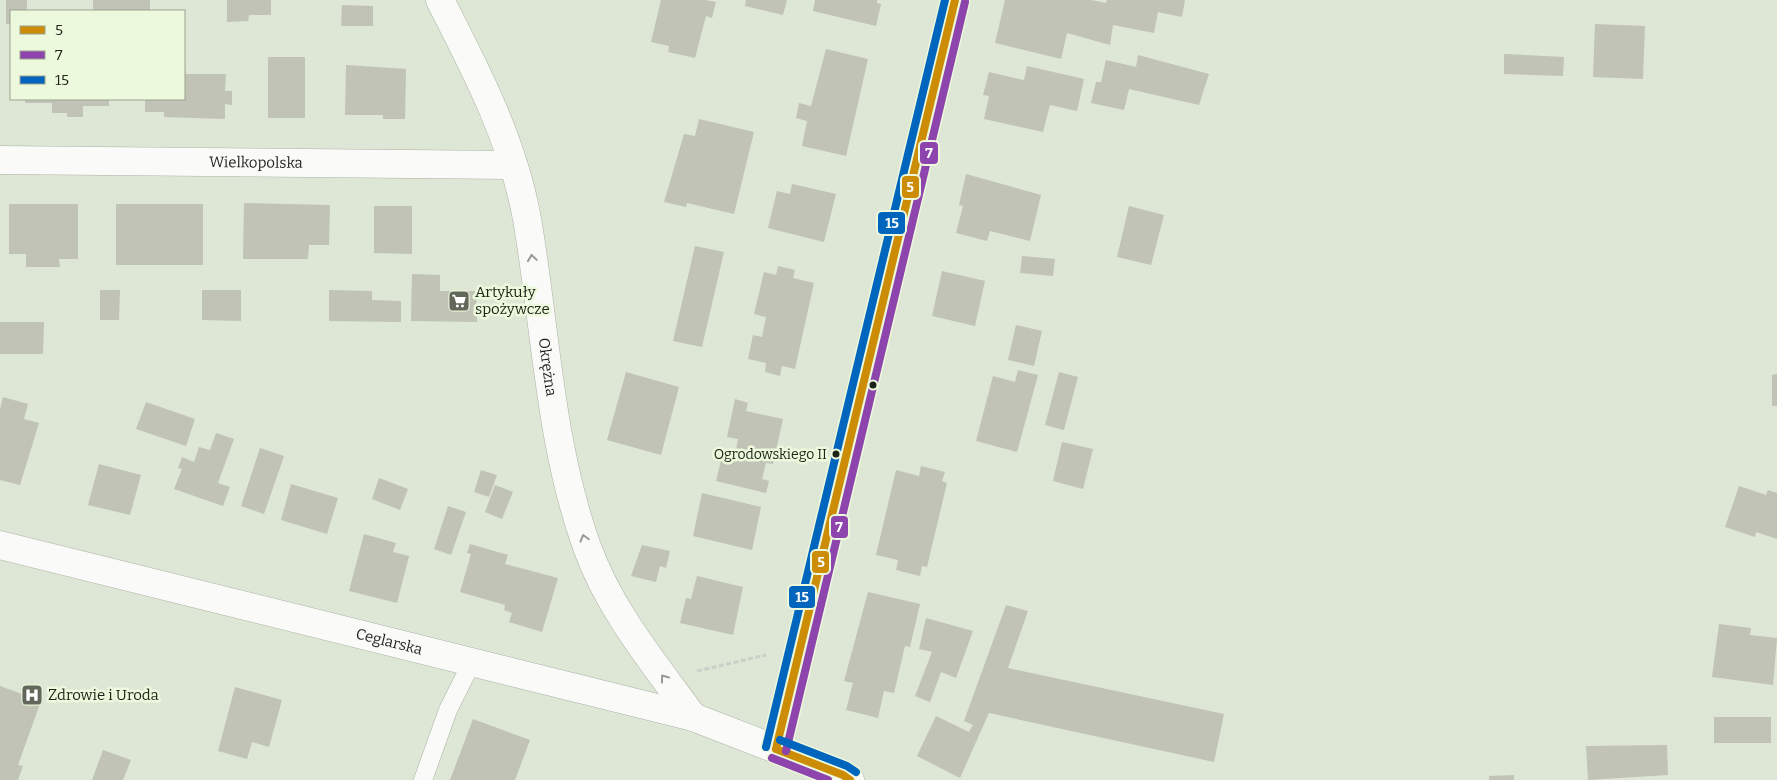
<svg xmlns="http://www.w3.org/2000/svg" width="1777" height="780" font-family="Bitter,serif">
<rect width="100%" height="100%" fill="#dee6d5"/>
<path fill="#c0c3b6" d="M 6,0 L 27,0 L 27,11 L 11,11 L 11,24 L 6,24 Z
M 93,0 L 150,0 L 150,11 L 93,11 Z
M 227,0 L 271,0 L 271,15 L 249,15 L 248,21 L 227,22 Z
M 661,0 L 706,0 L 716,2 L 712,18 L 706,16 L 695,58 L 668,52 L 669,46 L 651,42 Z
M 746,0 L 787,0 L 783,15 L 745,6 Z
M 815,0 L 877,0 L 877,3 L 881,4 L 876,26 L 813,11 Z
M 1005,0 L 1091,0 L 1106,3 L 1107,0 L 1185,0 L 1182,17 L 1158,12 L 1154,33 L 1113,25 L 1110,45 L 1067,33 L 1061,59 L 995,43 Z
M 342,5 L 373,6 L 373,26 L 341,26 Z
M 1595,24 L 1645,26 L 1643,79 L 1593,77 Z
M 826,49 L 868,59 L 846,156 L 802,146 L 807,121 L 796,118 L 799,103 L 811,106 Z
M 1504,54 L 1564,57 L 1563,76 L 1504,74 Z
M 1138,55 L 1209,74 L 1199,105 L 1129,89 L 1124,110 L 1091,103 L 1096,82 L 1101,82 L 1106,60 L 1136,67 Z
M 268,57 L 305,57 L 305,118 L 268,118 Z
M 346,65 L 406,69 L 405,119 L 383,119 L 383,115 L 345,115 Z
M 1027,66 L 1084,79 L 1077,111 L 1050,105 L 1043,132 L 984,119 L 989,96 L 983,95 L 989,72 L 1024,80 Z
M 184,71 L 186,71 L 186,74 L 226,74 L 225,91 L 232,91 L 232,105 L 225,104 L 225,119 L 164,117 L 164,112 L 145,112 L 145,99 L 184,99 Z
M 25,99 L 109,99 L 109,106 L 83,106 L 83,117 L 67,117 L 67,113 L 52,113 L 52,103 L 25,103 Z
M 699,119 L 754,132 L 734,214 L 687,203 L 686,207 L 664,202 L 684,134 L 695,136 Z
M 966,174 L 1041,195 L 1030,241 L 990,231 L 987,241 L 956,233 L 963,206 L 959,205 Z
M 792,184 L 836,194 L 824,242 L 768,228 L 777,191 L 790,194 Z
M 244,203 L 330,205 L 329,245 L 309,245 L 308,259 L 243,259 Z
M 9,204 L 78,204 L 78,259 L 59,259 L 60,267 L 26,267 L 26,254 L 9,254 Z
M 116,204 L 203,204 L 203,265 L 116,265 Z
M 374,206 L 412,206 L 412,254 L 374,253 Z
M 1129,206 L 1164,215 L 1151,265 L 1117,257 Z
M 695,246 L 724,252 L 702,347 L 673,341 Z
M 1022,256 L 1055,259 L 1053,276 L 1020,273 Z
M 778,266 L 795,270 L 793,278 L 814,283 L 795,369 L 782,366 L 780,376 L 765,372 L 766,363 L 748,359 L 753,335 L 762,337 L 766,317 L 754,314 L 764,272 L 776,275 Z
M 942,271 L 985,281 L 975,326 L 932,316 Z
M 412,274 L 440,275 L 440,291 L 476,291 L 477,322 L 411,321 Z
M 100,290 L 120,290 L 119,320 L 100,320 Z
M 202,290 L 241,290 L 241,321 L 202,320 Z
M 329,290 L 372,291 L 372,300 L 401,301 L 401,322 L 329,321 Z
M 0,322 L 44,322 L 43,354 L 0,354 Z
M 1016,325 L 1042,331 L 1034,366 L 1008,360 Z
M 1018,370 L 1038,375 L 1017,452 L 976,441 L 993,376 L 1015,382 Z
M 626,372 L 679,387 L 661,455 L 607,440 Z
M 1059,372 L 1078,377 L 1064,430 L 1045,425 Z
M 1777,374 L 1777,406 L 1772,406 L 1772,375 Z
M 3,397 L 28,404 L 24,419 L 39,423 L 20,485 L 0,480 L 0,409 Z
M 735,399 L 748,403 L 746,411 L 783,419 L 773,464 L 766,463 L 762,479 L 769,481 L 766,493 L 716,481 L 723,452 L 735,455 L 738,439 L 727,437 Z
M 146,402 L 195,419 L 186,446 L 136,429 Z
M 216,433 L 234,439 L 218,483 L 230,487 L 223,506 L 174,489 L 182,469 L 178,468 L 182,457 L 194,462 L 199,447 L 210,450 Z
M 1062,442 L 1093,449 L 1083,489 L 1053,481 Z
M 260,448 L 284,456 L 264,514 L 241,506 Z
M 99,464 L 141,475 L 130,515 L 88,505 Z
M 921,466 L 945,472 L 942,481 L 947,483 L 927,567 L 922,566 L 920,576 L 896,570 L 898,560 L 876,555 L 896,470 L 919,476 Z
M 481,470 L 497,475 L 489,497 L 474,492 Z
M 379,478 L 408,489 L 400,510 L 372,499 Z
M 291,484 L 338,498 L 327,534 L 281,520 Z
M 495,485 L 513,492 L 502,519 L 485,512 Z
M 1739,486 L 1766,495 L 1768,490 L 1777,493 L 1777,539 L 1756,532 L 1755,537 L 1725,527 Z
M 702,493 L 761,507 L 752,550 L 693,536 Z
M 448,506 L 466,512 L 451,555 L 434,549 Z
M 364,534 L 396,543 L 393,552 L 409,556 L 397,603 L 349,591 Z
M 470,544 L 508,555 L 505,564 L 558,578 L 542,632 L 509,622 L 512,613 L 504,610 L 505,605 L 460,592 L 471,554 L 467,553 Z
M 642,545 L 670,551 L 666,568 L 660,566 L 656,582 L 631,576 Z
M 697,576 L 743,587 L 733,635 L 680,623 L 686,598 L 691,599 Z
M 868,592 L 920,604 L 910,647 L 905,646 L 894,693 L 884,691 L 878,718 L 846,710 L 853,683 L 844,681 Z
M 1006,605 L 1028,611 L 1008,668 L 1224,714 L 1214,762 L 989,713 L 960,778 L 917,756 L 936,716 L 969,732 L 973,725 L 964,721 Z
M 926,618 L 973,631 L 956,678 L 941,672 L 930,702 L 915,696 L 932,652 L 919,649 Z
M 1719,624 L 1751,628 L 1750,635 L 1777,638 L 1773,685 L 1712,677 Z
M 0,686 L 41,701 L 18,765 L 23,766 L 18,780 L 0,780 Z
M 235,687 L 282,700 L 269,747 L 252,742 L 247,759 L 218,751 Z
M 1714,717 L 1771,717 L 1771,743 L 1714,743 Z
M 473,719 L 530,740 L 515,780 L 450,780 Z
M 1667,745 L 1668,775 L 1588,780 L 1586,746 Z
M 103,750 L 131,760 L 123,780 L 92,780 Z
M 1514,775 L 1514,780 L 1489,780 L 1489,776 Z"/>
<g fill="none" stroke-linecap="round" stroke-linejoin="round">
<g stroke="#acb2a6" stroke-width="19">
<path id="lane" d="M 423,780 L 448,710 L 472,662"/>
</g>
<g stroke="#acb2a6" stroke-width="29">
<g id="street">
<path id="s1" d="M 440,0 C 476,70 513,141 527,219 C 546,329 549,441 587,547 C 610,611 654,663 693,717"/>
<path id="s2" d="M 0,160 L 513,165"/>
</g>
</g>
<g stroke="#acb2a6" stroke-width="29">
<g id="secondary">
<path id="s3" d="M 0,545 L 693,717 L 843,775 L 850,780"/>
<path d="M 776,749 L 955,0"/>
</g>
</g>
<path stroke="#ccceca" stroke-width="3" stroke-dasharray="5 2.5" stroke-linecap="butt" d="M 697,671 L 766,655"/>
<use href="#lane" stroke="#fafbf9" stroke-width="18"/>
<use href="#street" stroke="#fafbf9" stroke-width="28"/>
<use href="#secondary" stroke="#fafbf9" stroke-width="28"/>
<g stroke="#ecf9dc" stroke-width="11">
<path id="bus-1" d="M 776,749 L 955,0
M 776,749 L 843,775 L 850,780"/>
</g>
<g stroke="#ecf9dc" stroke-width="11">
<path id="bus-2" d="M 786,751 L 965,2
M 772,758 L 828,780"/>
</g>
<g stroke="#ecf9dc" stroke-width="11">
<path id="bus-3" d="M 780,740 L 847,766 L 856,772
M 766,747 L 945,0"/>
</g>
<use href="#bus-1" stroke="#cc8c05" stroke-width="8"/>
<use href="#bus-2" stroke="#8e44ad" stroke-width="8"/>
<use href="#bus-3" stroke="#0065bd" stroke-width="8"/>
</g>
<defs><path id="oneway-chevron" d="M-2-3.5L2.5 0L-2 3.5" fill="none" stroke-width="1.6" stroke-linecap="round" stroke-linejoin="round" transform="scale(1.25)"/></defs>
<g stroke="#979a94">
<use href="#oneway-chevron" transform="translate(532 258) rotate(-98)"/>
<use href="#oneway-chevron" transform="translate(584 538) rotate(-106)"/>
<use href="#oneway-chevron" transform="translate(664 678) rotate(-126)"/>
</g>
<defs>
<g id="supermarket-square" transform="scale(1.125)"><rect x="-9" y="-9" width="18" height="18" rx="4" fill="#61675a" stroke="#ecf9dc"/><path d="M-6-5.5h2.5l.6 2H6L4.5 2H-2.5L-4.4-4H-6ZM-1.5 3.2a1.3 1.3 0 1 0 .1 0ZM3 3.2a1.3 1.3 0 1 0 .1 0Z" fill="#fff"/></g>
<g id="hospital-square" transform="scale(1.125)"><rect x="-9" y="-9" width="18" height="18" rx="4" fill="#61675a" stroke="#ecf9dc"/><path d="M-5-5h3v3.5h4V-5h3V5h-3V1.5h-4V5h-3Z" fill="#fff"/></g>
</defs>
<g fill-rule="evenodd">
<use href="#supermarket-square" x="459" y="301"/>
<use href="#hospital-square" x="32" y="695"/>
</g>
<g fill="#1e2318" stroke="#ecf9dc" stroke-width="2">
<circle cx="873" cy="385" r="4.5"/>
<circle cx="836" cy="454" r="4.5"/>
</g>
<g text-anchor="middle" stroke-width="5" stroke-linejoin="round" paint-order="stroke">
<g font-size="14" fill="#1e2318" stroke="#ecf9dc" text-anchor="end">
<text x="827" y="459">Ogrodowskiego II</text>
</g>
<g font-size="15" fill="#1e2318" stroke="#ecf9dc">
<text dy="5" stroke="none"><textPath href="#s2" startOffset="256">Wielkopolska</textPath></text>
<text dy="5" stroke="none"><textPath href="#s1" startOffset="386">Okrężna</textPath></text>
<text dy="5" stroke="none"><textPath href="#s3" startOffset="401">Ceglarska</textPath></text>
</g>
<g font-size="15" fill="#1e2318" stroke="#ecf9dc" text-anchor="start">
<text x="475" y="297">Artykuły<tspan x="475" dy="17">spożywcze</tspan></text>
<text x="48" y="700">Zdrowie i Uroda</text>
</g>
</g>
<g stroke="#ecf9dc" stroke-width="2">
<rect x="919" y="141" width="20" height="24" rx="5" fill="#8e44ad"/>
<rect x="901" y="175" width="19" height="24" rx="5" fill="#cc8c05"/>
<rect x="877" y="211" width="29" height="24" rx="5" fill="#0065bd"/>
<rect x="830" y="515" width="19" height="24" rx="5" fill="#8e44ad"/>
<rect x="811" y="550" width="19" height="24" rx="5" fill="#cc8c05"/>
<rect x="788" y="585" width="28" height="24" rx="5" fill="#0065bd"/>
</g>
<g font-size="14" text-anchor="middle" font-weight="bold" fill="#fff">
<text x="929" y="158">7</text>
<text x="910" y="192">5</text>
<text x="892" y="228">15</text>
<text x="839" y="532">7</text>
<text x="821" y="567">5</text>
<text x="802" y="602">15</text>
</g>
<rect x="10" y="10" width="175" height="90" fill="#ecf9dc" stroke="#9aa38e"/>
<rect x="20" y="26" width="25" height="8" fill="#cc8c05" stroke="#9aa38e"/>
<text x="55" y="35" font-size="15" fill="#1e2318">5</text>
<rect x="20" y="51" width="25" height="8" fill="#8e44ad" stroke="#9aa38e"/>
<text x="55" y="60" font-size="15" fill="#1e2318">7</text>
<rect x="20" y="76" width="25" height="8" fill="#0065bd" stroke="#9aa38e"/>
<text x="55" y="85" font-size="15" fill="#1e2318">15</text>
</svg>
